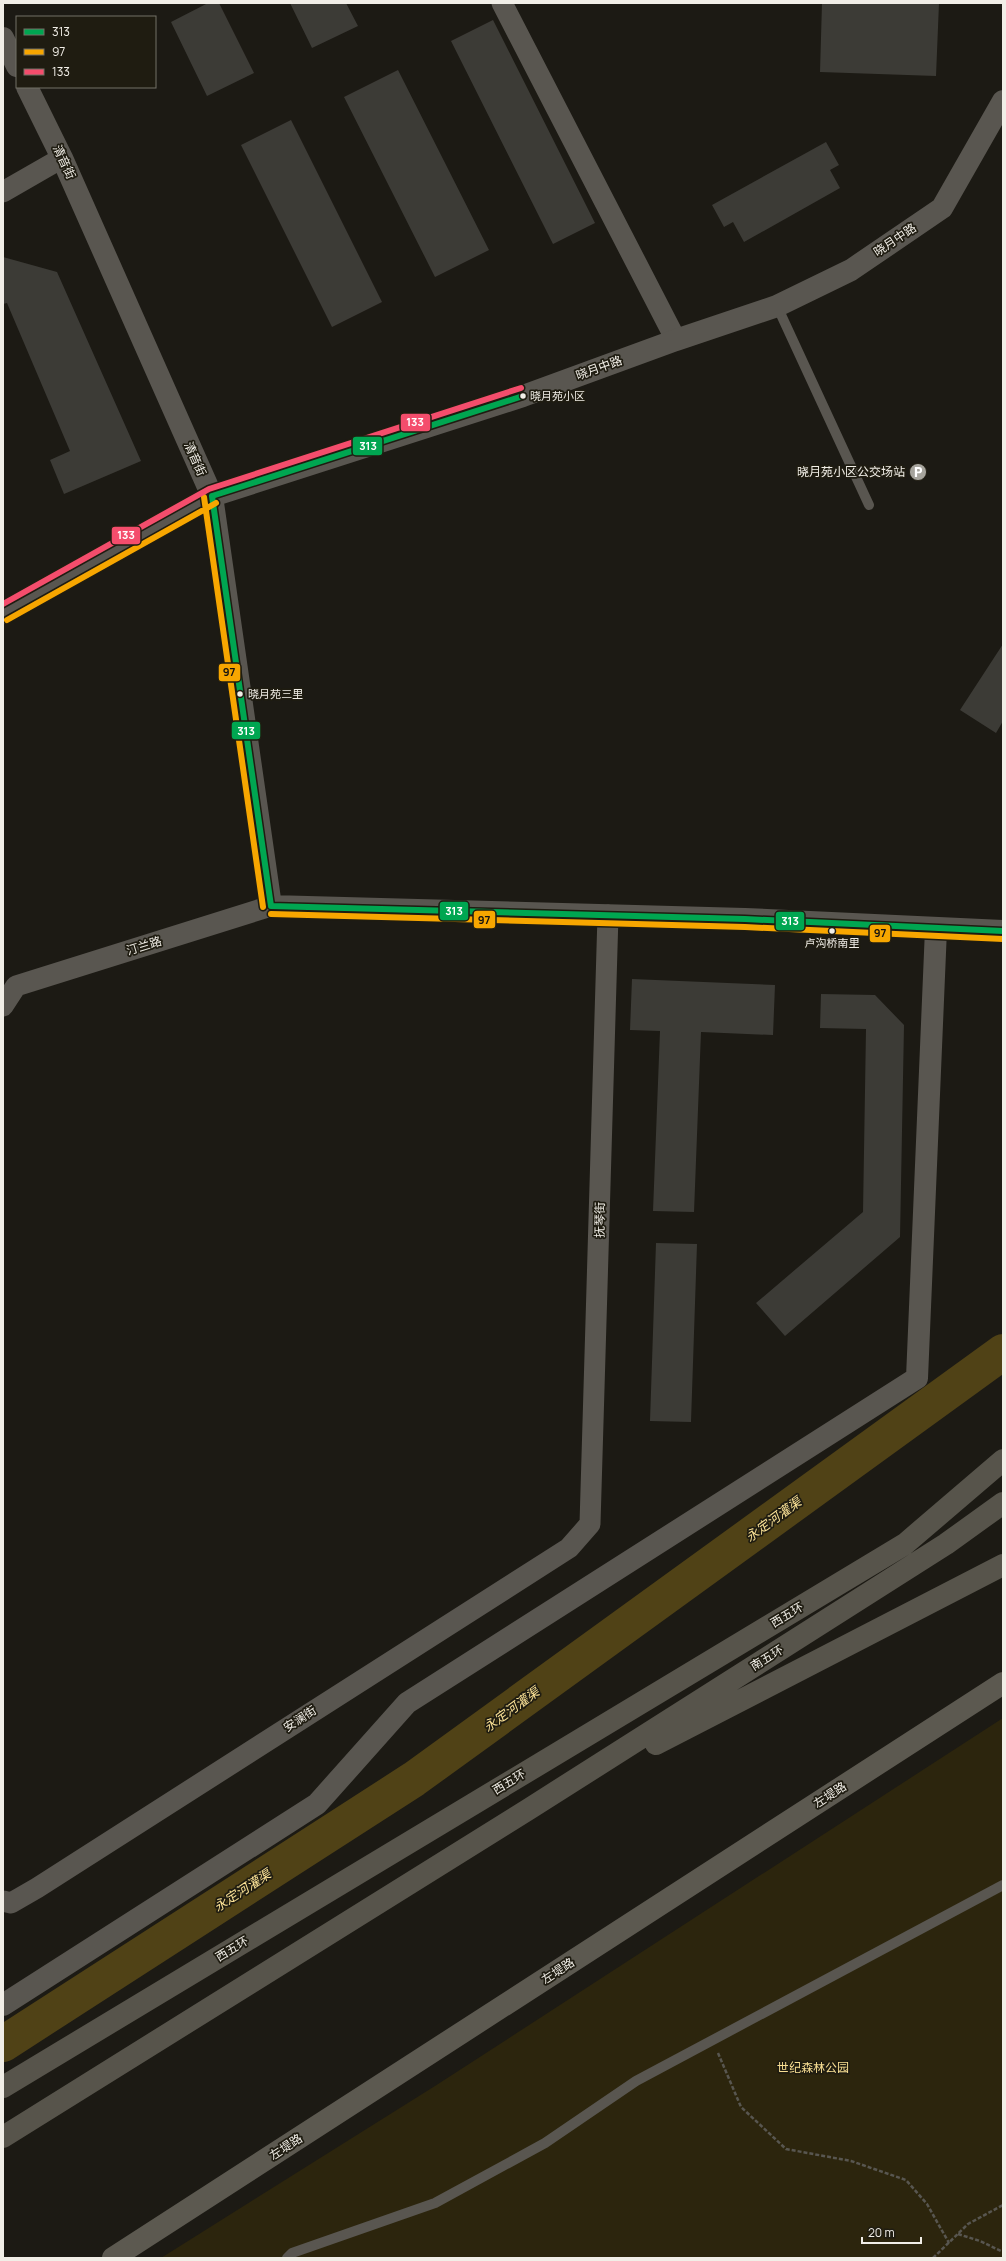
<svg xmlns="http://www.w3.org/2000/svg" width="1006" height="2261" font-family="Manrope,'Noto Sans SC',sans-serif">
<rect width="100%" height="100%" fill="#1c1a14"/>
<path fill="#2c250d" d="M 1003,1718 L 1003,2258 L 161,2258 L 435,2086 Z"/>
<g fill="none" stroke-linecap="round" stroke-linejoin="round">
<path stroke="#504216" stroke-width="36" d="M 3,2044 L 414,1779 L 1003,1352"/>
</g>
<path fill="#3c3b36" d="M 208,3 L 219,3 L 254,73 L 207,96 L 171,22 Z
M 290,3 L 346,3 L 358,26 L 312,48 Z
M 822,3 L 939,3 L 936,76 L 820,72 Z
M 493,20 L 595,223 L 553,244 L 451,41 Z
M 398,70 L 489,250 L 435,277 L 344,97 Z
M 291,120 L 382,302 L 332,327 L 241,145 Z
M 826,142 L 839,165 L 830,170 L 840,188 L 744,242 L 733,222 L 724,227 L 712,205 Z
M 3,257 L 57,272 L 141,461 L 64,494 L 50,460 L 70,451 L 7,303 L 3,304 Z
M 1003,644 L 1003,721 L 996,733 L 960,710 Z
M 632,979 L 775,985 L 773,1035 L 701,1032 L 694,1212 L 653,1211 L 660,1031 L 630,1030 Z
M 821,994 L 875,995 L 904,1025 L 900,1237 L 785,1336 L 756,1303 L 863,1212 L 866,1029 L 820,1028 Z
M 656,1243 L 697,1244 L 691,1422 L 650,1421 Z"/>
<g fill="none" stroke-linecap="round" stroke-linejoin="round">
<path stroke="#585650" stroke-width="2.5" stroke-dasharray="4 2" stroke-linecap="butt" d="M 718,2053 L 741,2107 L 786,2149 L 851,2161 L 906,2180 L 927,2204 L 949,2243
M 958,2234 L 980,2241 L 1003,2252
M 933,2258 L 968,2224 L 1003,2205"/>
<path stroke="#595650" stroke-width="10" d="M 777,306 L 869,505
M 287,2258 L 292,2253 L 435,2203 L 545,2143 L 636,2081 L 1003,1885"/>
<path stroke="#595650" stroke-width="21" d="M 502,3 L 676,340
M 3,192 L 62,158
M 3,1006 L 16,986 L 271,906
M 3,1901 L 11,1903 L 37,1888 L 569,1548 L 590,1524 L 608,915"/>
<path stroke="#595650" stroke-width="22" d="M 3,38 L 17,66
M 27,87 L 62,158 L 212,496 L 271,906 L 745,919 L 1003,931
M 3,613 L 212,496 L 523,396 L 676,340 L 777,306 L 851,270 L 942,208 L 1003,101
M 3,2005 L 317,1804 L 407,1703 L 917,1378 L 936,929"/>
<path stroke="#5c5950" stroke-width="22" d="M 113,2258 L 1003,1683"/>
<path stroke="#57544b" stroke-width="22" d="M 656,1744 L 1003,1565
M 3,2087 L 905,1544 L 1003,1460
M 3,2137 L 529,1809 L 946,1544 L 1003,1503"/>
<g stroke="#1f1c11" stroke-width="9">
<path id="bus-1" d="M 212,496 L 271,906
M 212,496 L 523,396
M 271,906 L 745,919 L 1003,931"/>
</g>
<g stroke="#1f1c11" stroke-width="9">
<path id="bus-2" d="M 204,497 L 263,907
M 7,620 L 216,503
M 271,914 L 745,927 L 1003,939"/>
</g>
<g stroke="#1f1c11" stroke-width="9">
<path id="bus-3" d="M 3,604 L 209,489 L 521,388"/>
</g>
<use href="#bus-1" stroke="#00a651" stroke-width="6"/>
<use href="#bus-2" stroke="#f7a600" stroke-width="6"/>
<use href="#bus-3" stroke="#f44d6c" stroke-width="6"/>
</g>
<defs>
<g id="parking-disc" transform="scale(0.9)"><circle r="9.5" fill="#a6a49d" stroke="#1f1c11"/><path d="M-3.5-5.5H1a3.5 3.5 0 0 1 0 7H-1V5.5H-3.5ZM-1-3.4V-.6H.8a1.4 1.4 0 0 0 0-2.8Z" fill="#fff"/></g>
</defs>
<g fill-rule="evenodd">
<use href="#parking-disc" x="918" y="472"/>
</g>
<g fill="#f1eee7" stroke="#1f1c11" stroke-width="1.5">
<circle cx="523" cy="396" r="3.5"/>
<circle cx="240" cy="694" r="3.5"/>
<circle cx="832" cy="931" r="3.5"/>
</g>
<g text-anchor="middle" stroke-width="3.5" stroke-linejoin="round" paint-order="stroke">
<g font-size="11" fill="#f1eee7" stroke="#1f1c11" text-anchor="start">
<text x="530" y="400">晓月苑小区</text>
<text x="248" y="698">晓月苑三里</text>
<text x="832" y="947" text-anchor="middle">卢沟桥南里</text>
</g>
<g font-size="12" fill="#f1eee7" stroke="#1f1c11">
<text transform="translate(64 162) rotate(65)" y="4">清音街</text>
<text transform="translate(895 240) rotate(-34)" y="4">晓月中路</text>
<text transform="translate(599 368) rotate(-20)" y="4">晓月中路</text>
<text transform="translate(195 459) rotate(66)" y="4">清音街</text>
<text transform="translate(144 946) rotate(-17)" y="4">汀兰路</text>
<text transform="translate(600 1220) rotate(-89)" y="4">抚琴街</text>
<text transform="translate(787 1615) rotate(-31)" y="4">西五环</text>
<text transform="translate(767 1658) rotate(-32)" y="4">南五环</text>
<text transform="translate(300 1719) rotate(-33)" y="4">安澜街</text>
<text transform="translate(509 1782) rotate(-31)" y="4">西五环</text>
<text transform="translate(830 1795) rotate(-33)" y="4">左堤路</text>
<text transform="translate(232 1949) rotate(-31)" y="4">西五环</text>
<text transform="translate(558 1971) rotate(-33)" y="4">左堤路</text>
<text transform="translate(286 2147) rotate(-33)" y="4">左堤路</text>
</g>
<g font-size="12" fill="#f1eee7" stroke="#1f1c11" text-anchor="end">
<text x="905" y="476">晓月苑小区公交场站</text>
</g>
<g font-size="12" fill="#f8de93" stroke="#1f1c11">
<text x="813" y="2072">世纪森林公园</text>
</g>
<g font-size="13" font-style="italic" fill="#fbe296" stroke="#1f1c11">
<text transform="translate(773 1519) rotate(-36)" y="5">永定河灌渠</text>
<text transform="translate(511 1709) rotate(-36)" y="5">永定河灌渠</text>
<text transform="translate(242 1890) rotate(-33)" y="5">永定河灌渠</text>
</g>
</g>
<g stroke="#1f1c11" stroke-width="1.5">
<rect x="400" y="413" width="31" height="19" rx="4" fill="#f44d6c"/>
<rect x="352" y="436" width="31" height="20" rx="4" fill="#00a651"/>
<rect x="111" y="526" width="30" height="19" rx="4" fill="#f44d6c"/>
<rect x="218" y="663" width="23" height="19" rx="4" fill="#f7a600"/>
<rect x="231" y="721" width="30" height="19" rx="4" fill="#00a651"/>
<rect x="439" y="901" width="30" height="20" rx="4" fill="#00a651"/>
<rect x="473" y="910" width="23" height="19" rx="4" fill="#f7a600"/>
<rect x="775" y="911" width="30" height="20" rx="4" fill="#00a651"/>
<rect x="869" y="924" width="22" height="19" rx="4" fill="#f7a600"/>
</g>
<g font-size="11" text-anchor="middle" font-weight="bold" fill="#fff">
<text x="415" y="426">133</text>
<text x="368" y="450">313</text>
<text x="126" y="539">133</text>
<text x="246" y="735">313</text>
<text x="454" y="915">313</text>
<text x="790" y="925">313</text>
</g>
<g font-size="11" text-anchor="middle" font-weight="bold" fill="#111">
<text x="229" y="676">97</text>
<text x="484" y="924">97</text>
<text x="880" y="937">97</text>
</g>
<rect width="1006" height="2261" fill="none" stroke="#f1eee7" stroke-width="8"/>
<rect x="16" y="16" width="140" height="72" fill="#1f1c11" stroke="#737067"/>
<rect x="24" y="29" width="20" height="6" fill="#00a651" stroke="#737067"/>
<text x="52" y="36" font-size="12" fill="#f1eee7">313</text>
<rect x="24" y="49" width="20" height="6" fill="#f7a600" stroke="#737067"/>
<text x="52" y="56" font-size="12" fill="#f1eee7">97</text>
<rect x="24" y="69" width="20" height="6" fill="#f44d6c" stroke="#737067"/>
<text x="52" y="76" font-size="12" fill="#f1eee7">133</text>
<path d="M862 2237v6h59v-6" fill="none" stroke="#f1eee7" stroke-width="2"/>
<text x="868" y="2237" font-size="12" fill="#f1eee7" stroke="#1f1c11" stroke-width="3" paint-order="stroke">20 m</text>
</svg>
